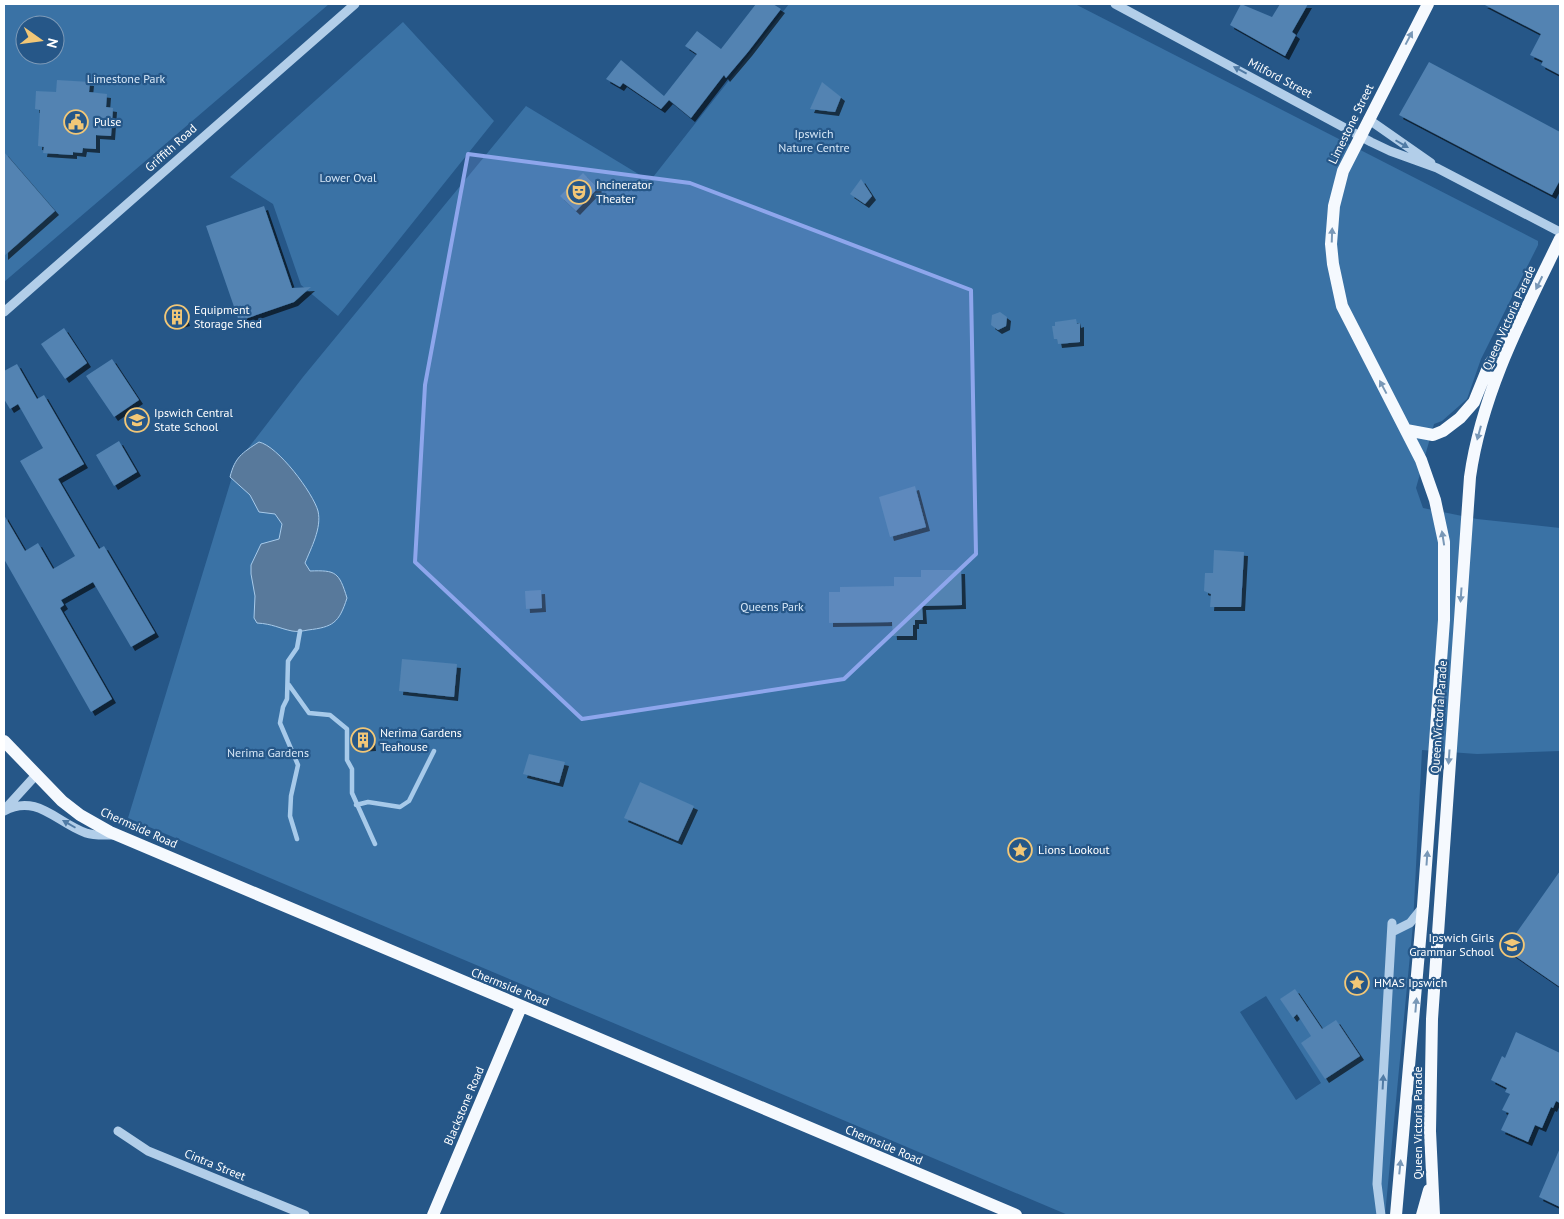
<svg xmlns="http://www.w3.org/2000/svg" width="1564" height="1219" font-family="'PT Sans',sans-serif">
<defs>
<filter id="shadow"><feDropShadow dx="4" dy="4" stdDeviation="0" flood-color="#0009"/></filter>
</defs>
<rect width="100%" height="100%" fill="#265788"/>
<path fill="#3a72a5" fill-rule="evenodd" d="M 4,4 L 329,4 L 4,282 ZM 25,25 L 55,25 L 55,55 L 25,55 Z
M 789,4 L 1075,4 L 1538,241 L 1538,245 L 1481,359 L 1467,399 L 1442,421 L 1434,424 L 1416,488 L 1423,508 L 1477,519 L 1560,528 L 1560,751 L 1477,754 L 1422,750 L 1413,924 L 1385,1215 L 1068,1215 L 128,818 L 236,464 L 303,377 L 526,106 L 650,181 ZM 1266,996 L 1321,1083 L 1296,1100 L 1240,1012 Z
M 403,22 L 494,121 L 338,316 L 301,285 L 273,204 L 230,177 Z"/>
<path fill="#58799b" stroke="#a7caea" d="M 259,442 C 278,446 313,493 318,511 C 322,528 311,548 305,563 L 310,571 C 336,570 339,572 347,598 C 339,623 333,627 308,630 C 303,631 297,632 292,631 C 278,628 273,624 257,623 L 254,618 L 255,596 L 251,574 L 251,565 L 261,544 L 279,539 L 282,524 L 275,514 L 259,512 L 250,495 L 230,477 C 235,457 242,453 259,442 Z"/>
<g fill="none" stroke-linecap="round" stroke-linejoin="round">
<path stroke="#a7caea" stroke-width="4.5" d="M 289,685 L 309,713 L 330,715 L 347,729 L 347,760 L 352,769 L 352,793 L 375,844
M 356,805 L 368,802 L 400,807 L 409,801 L 434,751
M 297,839 L 290,816 L 291,796 L 298,765 L 280,723 L 283,707 L 287,699 L 288,661 L 297,648 L 300,631"/>
</g>
<path fill="#5283b2" filter="url(#shadow)" d="M 756,4 L 773,4 L 781,9 L 748,52 L 726,78 L 724,75 L 691,118 L 669,100 L 661,109 L 623,83 L 620,87 L 606,79 L 621,60 L 664,96 L 697,54 L 685,46 L 697,31 L 721,49 Z
M 1241,4 L 1272,17 L 1280,4 L 1308,4 L 1292,32 L 1296,35 L 1285,56 L 1230,25 Z
M 1483,4 L 1560,4 L 1560,75 L 1541,65 L 1543,61 L 1530,55 L 1541,34 Z
M 1429,62 L 1560,132 L 1560,180 L 1552,195 L 1399,115 Z
M 57,80 L 90,82 L 89,92 L 107,94 L 106,107 L 113,108 L 111,136 L 96,135 L 96,149 L 83,148 L 82,153 L 73,152 L 73,155 L 43,153 L 44,147 L 38,146 L 40,110 L 35,109 L 36,91 L 56,92 Z
M 822,82 L 841,97 L 835,112 L 810,109 Z
M 4,152 L 55,211 L 4,256 Z
M 583,173 L 598,188 L 576,211 L 560,196 Z
M 861,179 L 872,196 L 865,204 L 850,194 Z
M 264,206 L 292,288 L 311,287 L 294,302 L 239,321 L 206,226 Z
M 181,308 L 186,322 L 172,326 L 168,313 Z
M 1000,312 L 1007,317 L 1006,326 L 998,330 L 991,325 L 992,315 Z
M 1076,319 L 1077,324 L 1080,323 L 1080,342 L 1058,344 L 1057,339 L 1054,339 L 1052,326 L 1055,326 L 1055,322 Z
M 64,328 L 87,363 L 65,379 L 41,344 Z
M 112,359 L 139,400 L 114,417 L 86,376 Z
M 17,364 L 37,399 L 44,395 L 84,464 L 58,479 L 99,549 L 104,546 L 155,633 L 131,647 L 93,582 L 61,600 L 64,605 L 60,608 L 112,699 L 91,712 L 4,559 L 4,515 L 25,551 L 38,543 L 53,569 L 75,556 L 20,461 L 43,448 L 18,404 L 10,409 L 4,399 L 4,371 Z
M 119,441 L 137,472 L 114,486 L 96,455 Z
M 915,486 L 926,527 L 890,537 L 879,497 Z
M 1214,550 L 1244,552 L 1241,607 L 1210,607 L 1211,594 L 1204,591 L 1205,573 L 1213,573 Z
M 921,570 L 961,570 L 962,605 L 922,606 L 923,620 L 915,620 L 915,625 L 913,625 L 913,636 L 893,636 L 892,622 L 829,623 L 829,592 L 840,592 L 840,587 L 894,586 L 894,577 L 921,577 Z
M 541,590 L 542,608 L 526,609 L 525,591 Z
M 402,659 L 457,664 L 454,697 L 399,691 Z
M 370,730 L 372,747 L 355,748 L 353,731 Z
M 529,754 L 565,762 L 559,783 L 523,774 Z
M 640,782 L 694,806 L 678,841 L 624,818 Z
M 1560,871 L 1560,987 L 1505,949 Z
M 1295,989 L 1322,1029 L 1336,1020 L 1360,1056 L 1325,1079 L 1301,1043 L 1311,1036 L 1297,1014 L 1293,1018 L 1280,999 Z
M 1516,1032 L 1560,1053 L 1560,1103 L 1556,1101 L 1553,1108 L 1551,1107 L 1542,1128 L 1535,1125 L 1528,1142 L 1501,1130 L 1509,1113 L 1502,1110 L 1510,1094 L 1505,1092 L 1507,1088 L 1491,1080 L 1502,1056 L 1505,1058 Z
M 1560,1148 L 1560,1207 L 1539,1197 Z"/>
<g fill="none" stroke-linecap="round" stroke-linejoin="round">
<path stroke="#b2cee9" stroke-width="9" d="M 1115,4 L 1371,142 L 1390,151 L 1437,168 L 1560,232
M 1368,119 L 1431,163
M 4,312 L 355,4
M 6,808 L 36,775
M 4,811 C 37,793 57,823 86,833 C 95,836 104,835 113,835
M 1392,932 L 1410,923 L 1422,908
M 118,1131 L 148,1151 L 305,1215
M 1381,1215 L 1377,1184 L 1392,923"/>
<path stroke="#f5f9fe" stroke-width="12" d="M 1406,430 L 1433,435 L 1443,431 L 1460,418 L 1474,402 L 1489,365 L 1510,335
M 4,741 L 62,801 L 80,815 L 110,832 L 1016,1215
M 433,1215 L 521,1007
M 1396,1215 L 1423,906 L 1444,620 L 1444,542 L 1435,500 L 1421,460 L 1342,306 L 1333,264 L 1331,244 L 1334,206 L 1343,171 L 1428,4
M 1422,1215 L 1429,1190
M 1434,1215 L 1430,1131 L 1432,1019 L 1470,477 C 1482,392 1523,315 1560,239"/>
</g>
<defs><path id="oneway-solid" d="M-6-.8H1V-3.2L6.5 0L1 3.2V.8H-6Z" transform="scale(1.25)"/></defs>
<g fill="#7998b7">
<use href="#oneway-solid" transform="translate(1409 38) rotate(-62)"/>
<use href="#oneway-solid" transform="translate(1332 235) rotate(-88)"/>
<use href="#oneway-solid" transform="translate(1539 283) rotate(116)"/>
<use href="#oneway-solid" transform="translate(1383 387) rotate(-118)"/>
<use href="#oneway-solid" transform="translate(1479 433) rotate(105)"/>
<use href="#oneway-solid" transform="translate(1443 538) rotate(-99)"/>
<use href="#oneway-solid" transform="translate(1461 595) rotate(94)"/>
<use href="#oneway-solid" transform="translate(1449 757) rotate(94)"/>
<use href="#oneway-solid" transform="translate(1427 858) rotate(-86)"/>
<use href="#oneway-solid" transform="translate(1416 1005) rotate(-85)"/>
<use href="#oneway-solid" transform="translate(1400 1167) rotate(-84)"/>
</g>
<g fill="#507ba5">
<use href="#oneway-solid" transform="translate(1240 70) rotate(-152)"/>
<use href="#oneway-solid" transform="translate(1402 144) rotate(30)"/>
<use href="#oneway-solid" transform="translate(69 824) rotate(-150)"/>
<use href="#oneway-solid" transform="translate(1383 1082) rotate(-87)"/>
</g>
<path fill="#8ea6ec" fill-opacity="0.2" stroke="#8ea6ec" stroke-width="4" stroke-linejoin="round" d="M 468,154 L 690,183 L 971,290 L 976,554 L 844,679 L 582,719 L 415,562 L 425,385 Z"/>
<defs>
<g id="civic-ring" transform="scale(1.25)"><circle r="9.5" fill="#265788" stroke="#f2c777" stroke-width="1.5"/><path d="M-.6-6.5H3V-4.5H.6V-3L4-1V1h2V6H-6V1h2V-1L-.6-3ZM-1.2 2.5V6h2.4V2.5Z" fill="#f2c777"/></g>
<g id="theatre-ring" transform="scale(1.25)"><circle r="9.5" fill="#265788" stroke="#f2c777" stroke-width="1.5"/><path d="M-5-5.5Q0-4 5-5.5V0Q5 5 0 6Q-5 5-5 0ZM-3.3-2.5H-1v1.5H-3.3ZM1-2.5H3.3v1.5H1ZM-2.8 1Q0 5.5 2.8 1Z" fill="#f2c777"/></g>
<g id="building-ring" transform="scale(1.25)"><circle r="9.5" fill="#265788" stroke="#f2c777" stroke-width="1.5"/><path d="M-4-6H4V6H1V3H-1V6H-4ZM-2.5-4.3h1.7v1.8h-1.7ZM.8-4.3h1.7v1.8H.8ZM-2.5-1h1.7V.8h-1.7ZM.8-1h1.7V.8H.8Z" fill="#f2c777"/></g>
<g id="school-ring" transform="scale(1.25)"><circle r="9.5" fill="#265788" stroke="#f2c777" stroke-width="1.5"/><path d="M0-5L7-2L0 1L-7-2ZM-4 1L0 2.5L4 1V4Q0 6-4 4Z" fill="#f2c777"/></g>
<g id="sight-ring" transform="scale(1.25)"><circle r="9.5" fill="#265788" stroke="#f2c777" stroke-width="1.5"/><path d="M0-6L1.8-2.2L6-1.7L2.9 1.2L3.7 5.4L0 3.3L-3.7 5.4L-2.9 1.2L-6-1.7L-1.8-2.2Z" fill="#f2c777"/></g>
</defs>
<g fill-rule="evenodd">
<use href="#civic-ring" x="76" y="122"/>
<use href="#theatre-ring" x="579" y="192"/>
<use href="#building-ring" x="177" y="317"/>
<use href="#school-ring" x="137" y="420"/>
<use href="#building-ring" x="363" y="740"/>
<use href="#sight-ring" x="1020" y="850"/>
<use href="#school-ring" x="1512" y="945"/>
<use href="#sight-ring" x="1357" y="983"/>
</g>
<g text-anchor="middle" stroke-width="4.5" stroke-linejoin="round" paint-order="stroke">
<g font-size="12" fill="#fff" stroke="#265788">
<text transform="translate(1280 78) rotate(28)" y="4">Milford Street</text>
<text transform="translate(1351 124) rotate(-64)" y="4">Limestone Street</text>
<text transform="translate(171 148) rotate(-42)" y="4">Griffith Road</text>
<text transform="translate(1509 318) rotate(-66)" y="4">Queen Victoria Parade</text>
<text transform="translate(1439 717) rotate(-86)" y="4">Queen Victoria Parade</text>
<text transform="translate(139 828) rotate(24)" y="4">Chermside Road</text>
<text transform="translate(510 987) rotate(22)" y="4">Chermside Road</text>
<text transform="translate(464 1106) rotate(-67)" y="4">Blackstone Road</text>
<text transform="translate(1418 1123) rotate(-90)" y="4">Queen Victoria Parade</text>
<text transform="translate(884 1145) rotate(23)" y="4">Chermside Road</text>
<text transform="translate(215 1165) rotate(22)" y="4">Cintra Street</text>
</g>
<g font-size="12" fill="#d6e7f7" stroke="#265788">
<text x="126" y="83">Limestone Park</text>
<text x="814" y="138">Ipswich<tspan x="814" dy="14">Nature Centre</tspan></text>
<text x="348" y="182">Lower Oval</text>
<text x="772" y="611">Queens Park</text>
<text x="268" y="757">Nerima Gardens</text>
</g>
<g font-size="12" fill="#fff" stroke="#265788" text-anchor="start">
<text x="94" y="126">Pulse</text>
<text x="596" y="189">Incinerator<tspan x="596" dy="14">Theater</tspan></text>
<text x="194" y="314">Equipment<tspan x="194" dy="14">Storage Shed</tspan></text>
<text x="154" y="417">Ipswich Central<tspan x="154" dy="14">State School</tspan></text>
<text x="380" y="737">Nerima Gardens<tspan x="380" dy="14">Teahouse</tspan></text>
<text x="1038" y="854">Lions Lookout</text>
<text x="1494" y="942" text-anchor="end">Ipswich Girls<tspan x="1494" dy="14">Grammar School</tspan></text>
<text x="1374" y="987">HMAS Ipswich</text>
</g>
</g>
<rect width="1564" height="1219" fill="none" stroke="#ffffff" stroke-width="10"/>
<g transform="translate(40 40) rotate(104)"><circle r="24" fill="#265788" stroke="#7d9ab8"/>
<path d="M0-4L9 19L0 12L-9 19Z" fill="#f2c777"/>
<text y="-8" font-size="14" font-weight="bold" text-anchor="middle" fill="#ffffff">N</text>
</g>
</svg>
